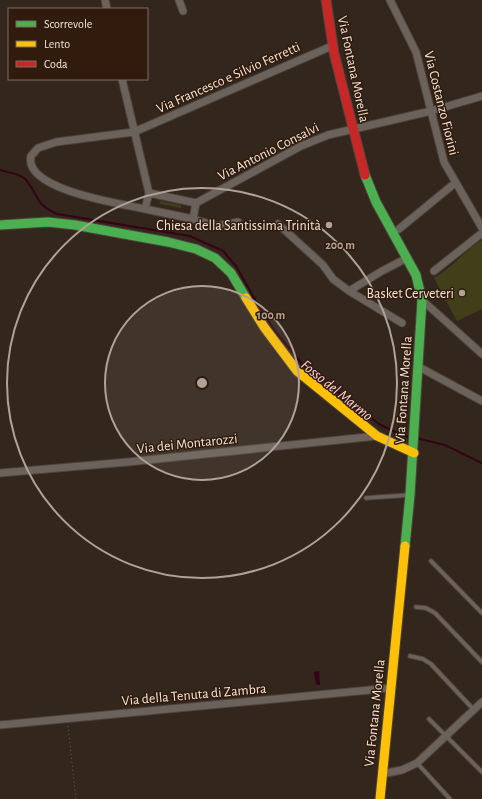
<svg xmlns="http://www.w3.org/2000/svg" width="482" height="799" font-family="'Alegreya Sans',sans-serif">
<rect width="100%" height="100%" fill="#33261d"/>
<path fill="#433e1a" d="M 160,201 L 181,205 L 181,208 L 159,204 Z
M 482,240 L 482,309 L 457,321 L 434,278 C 452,268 464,251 482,240 Z"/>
<path fill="#350316" d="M 319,671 L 320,685 L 316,685 L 314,672 Z"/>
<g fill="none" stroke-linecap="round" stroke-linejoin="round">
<path stroke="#350316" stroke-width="2" d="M 0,170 C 8,173 20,173 26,180 C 40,196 33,203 57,214 L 190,236 L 223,251 L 236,266 L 258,305 L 275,331 L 303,365 L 379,424 L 401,435 L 410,437
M 416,438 L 445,445 L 482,463"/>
<g stroke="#4e433b" stroke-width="5.5">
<path id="lane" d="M 366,498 L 409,495
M 431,561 L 482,613
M 416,607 L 426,608 L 435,613 L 482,662
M 410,656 L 423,659 L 431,664 L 474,710
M 429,719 L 482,772
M 417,763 L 450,799"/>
</g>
<g stroke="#4e433b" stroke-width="9">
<path id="street" d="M 105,0 L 107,9
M 179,0 L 183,11
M 390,0 L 416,52 L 444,162 L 482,228
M 122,79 L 149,193 L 145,209 L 193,219 L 196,203 L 149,193
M 196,203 L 301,146 L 328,135 L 431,111 L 482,96
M 145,209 C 123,204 23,190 31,156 L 38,148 L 56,142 L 134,132 L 332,46
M 193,219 L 217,226 L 238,222
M 278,224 L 323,265 L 333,279 L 349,291 L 382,271 L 407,258
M 399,229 L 455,183
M 434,271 L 482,233
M 349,291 L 402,323
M 422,300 L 482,354
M 419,367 L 482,401
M 0,473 L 128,462 L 377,436
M 0,725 L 391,688
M 382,774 L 402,770 L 417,763 L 482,702"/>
</g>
<g stroke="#4e433b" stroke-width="11">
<path id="fast" d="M 365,175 L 376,202 L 416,275 L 422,300 L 410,495 L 405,546
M 0,225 L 48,222 L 75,225 L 168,242 L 196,249 L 215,258 L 231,273 L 246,298"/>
</g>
<g stroke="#4e433b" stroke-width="11">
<path id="slow" d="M 246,298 L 264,327 L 297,371 L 377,436 L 414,453
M 380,799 L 405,546"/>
</g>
<g stroke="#4e433b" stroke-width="11">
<path id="jam" d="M 326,0 L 334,53 L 365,175"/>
</g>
<path stroke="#695f58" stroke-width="1" stroke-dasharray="1 3" stroke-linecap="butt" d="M 68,726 L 76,799"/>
<use href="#lane" stroke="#6b625b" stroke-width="3.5"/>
<use href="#street" stroke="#6b625b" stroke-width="7"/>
<use href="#fast" stroke="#4caf50" stroke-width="9"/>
<use href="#slow" stroke="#ffc107" stroke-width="9"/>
<use href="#jam" stroke="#c62828" stroke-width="9"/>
</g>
<circle cx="202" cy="383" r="97" fill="#b0a298" fill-opacity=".12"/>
<g fill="none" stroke="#b0a298" stroke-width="2">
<circle cx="202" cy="383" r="97"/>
<circle cx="202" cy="383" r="195"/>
</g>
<g fill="#b0a298" stroke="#301b0c" stroke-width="1.5">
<circle cx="329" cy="225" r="4"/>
<circle cx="462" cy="293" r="4"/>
</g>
<g text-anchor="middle" stroke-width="3" stroke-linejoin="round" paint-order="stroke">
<g font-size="14" fill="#f4e5db" stroke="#301b0c">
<text transform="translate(354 69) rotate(78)" y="5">Via Fontana Morella</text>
<text transform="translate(228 77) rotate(-24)" y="5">Via Francesco e Silvio Ferretti</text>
<text transform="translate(442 103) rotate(76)" y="5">Via Costanzo Fiorini</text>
<text transform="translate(268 151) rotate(-27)" y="5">Via Antonio Consalvi</text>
<text transform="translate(403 390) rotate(-86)" y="5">Via Fontana Morella</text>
<text transform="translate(187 443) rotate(-6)" y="5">Via dei Montarozzi</text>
<text transform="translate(194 694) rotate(-5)" y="5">Via della Tenuta di Zambra</text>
<text transform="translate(374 713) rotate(-84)" y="5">Via Fontana Morella</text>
</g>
<g font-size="14" fill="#f4e5db" stroke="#301b0c" text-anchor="end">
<text x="321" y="230">Chiesa della Santissima Trinità</text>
<text x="454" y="298">Basket Cerveteri</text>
</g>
<g font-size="15" font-style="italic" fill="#f9d0da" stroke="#301b0c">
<text transform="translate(337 390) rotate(39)" y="5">Fosso del Marmo</text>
</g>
</g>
<circle cx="202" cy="383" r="6" fill="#b0a298" stroke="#301b0c" stroke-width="2"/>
<g font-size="12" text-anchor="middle" font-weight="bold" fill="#b0a298" stroke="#301b0c" stroke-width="3" stroke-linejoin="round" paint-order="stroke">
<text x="340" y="249">200 m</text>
<text x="271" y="319">100 m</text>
</g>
<rect x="8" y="8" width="140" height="72" fill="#301b0c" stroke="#7e6c5f"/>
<rect x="16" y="21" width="20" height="6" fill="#4caf50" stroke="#7e6c5f"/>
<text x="44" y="28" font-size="12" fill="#f4e5db">Scorrevole</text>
<rect x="16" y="41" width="20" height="6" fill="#ffc107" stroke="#7e6c5f"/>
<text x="44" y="48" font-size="12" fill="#f4e5db">Lento</text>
<rect x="16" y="61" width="20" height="6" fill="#c62828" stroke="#7e6c5f"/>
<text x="44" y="68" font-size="12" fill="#f4e5db">Coda</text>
</svg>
